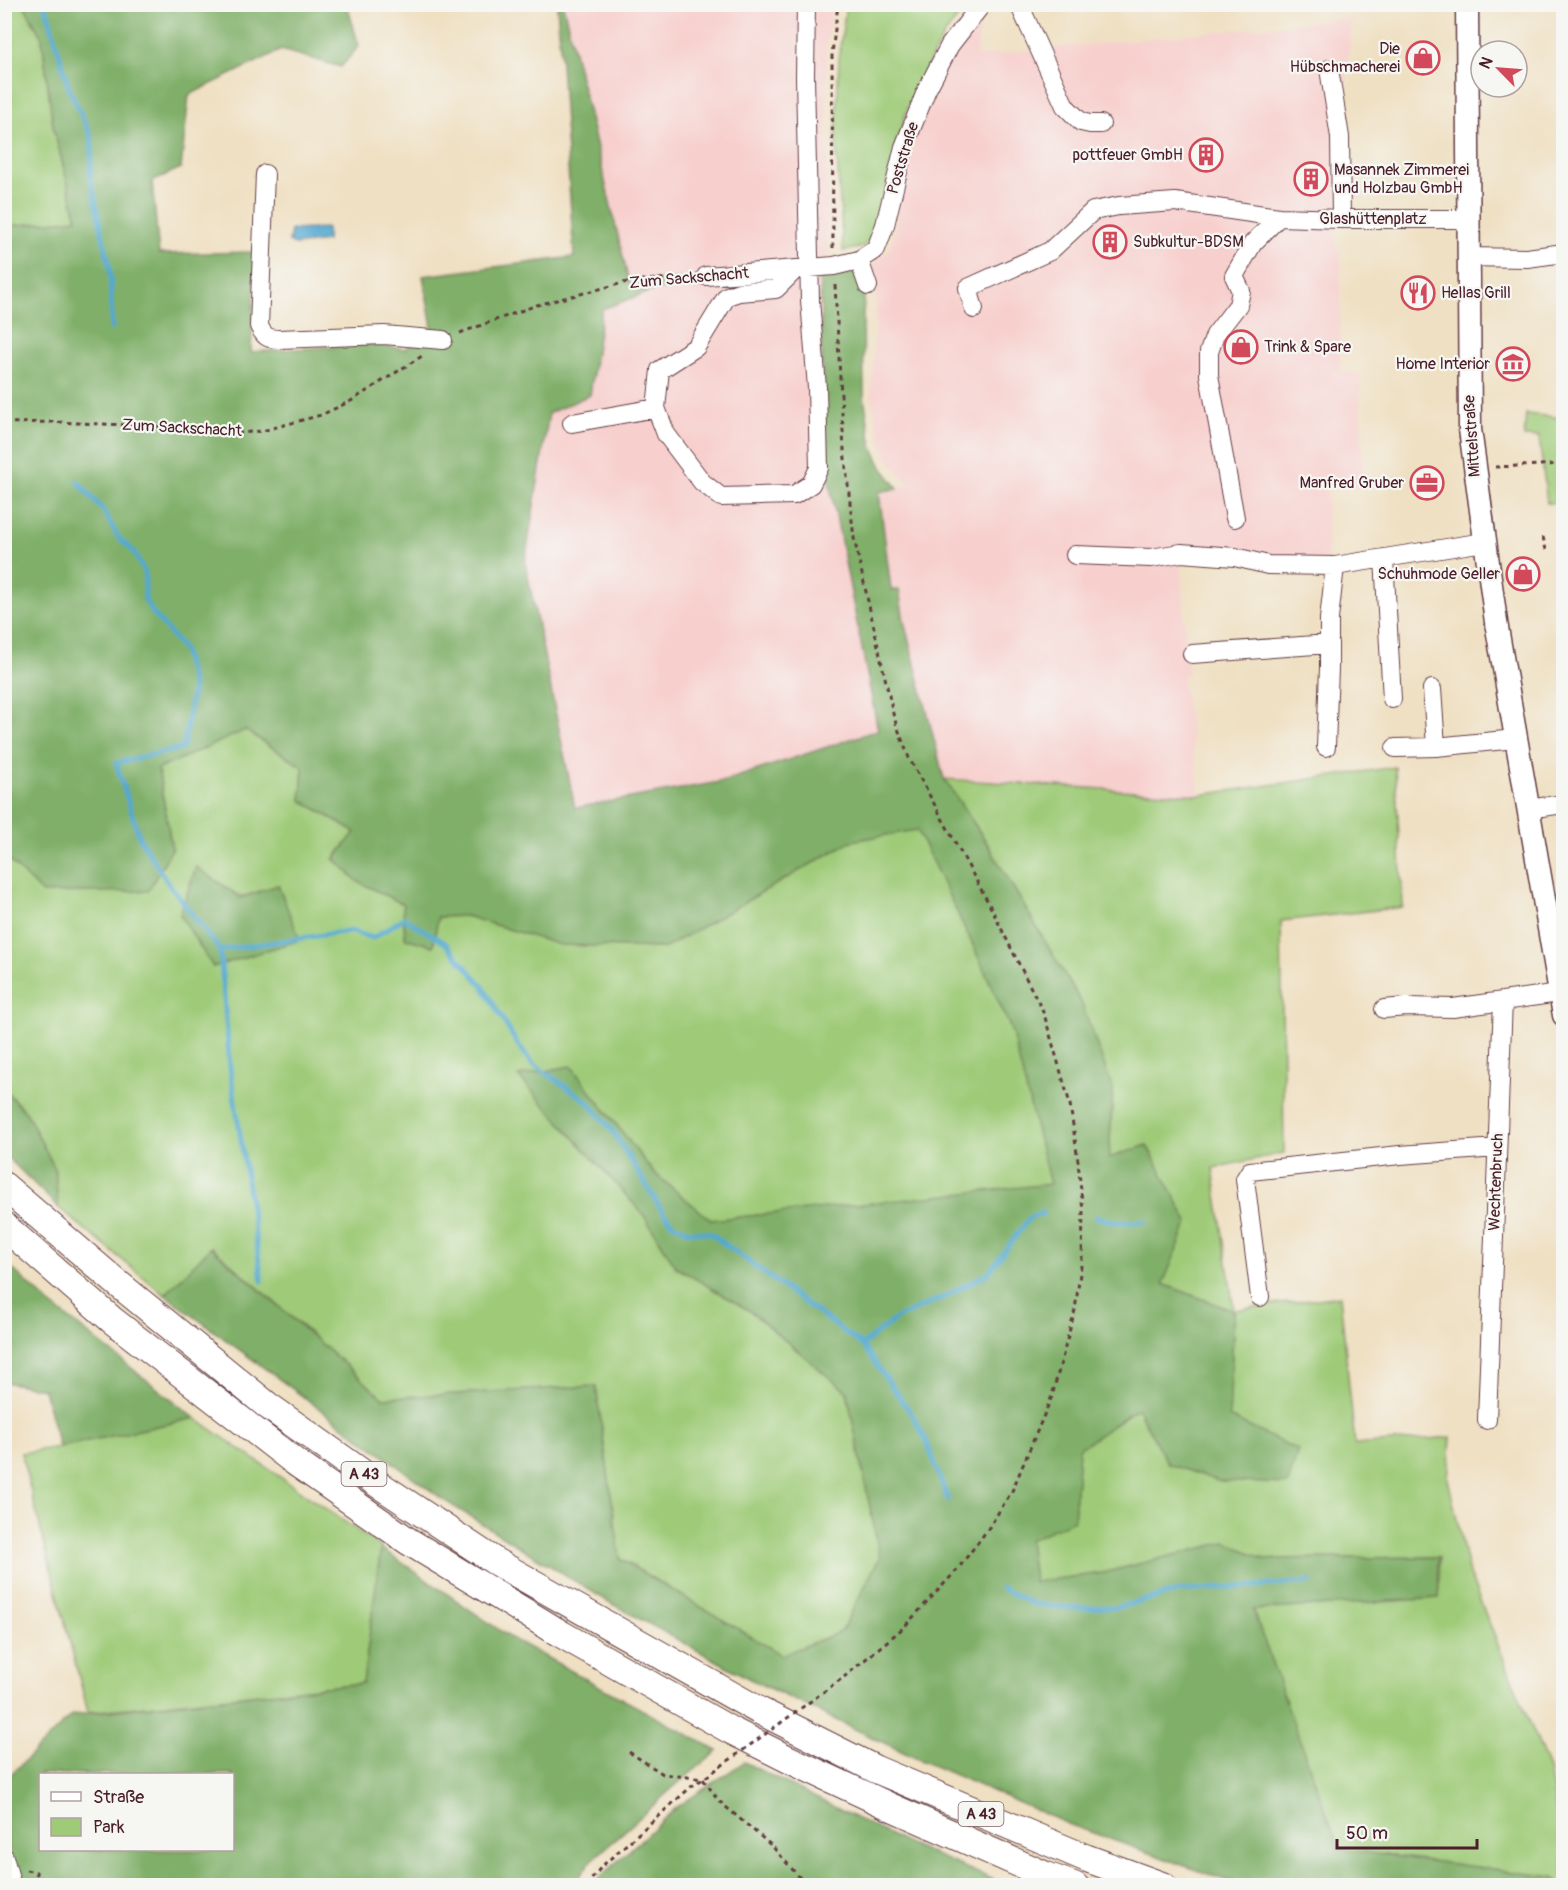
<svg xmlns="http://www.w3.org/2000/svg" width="1568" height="1890" font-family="Pangolin,sans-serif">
  <rect width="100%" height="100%" fill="#f6f6f2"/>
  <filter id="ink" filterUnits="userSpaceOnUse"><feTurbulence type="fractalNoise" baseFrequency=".0167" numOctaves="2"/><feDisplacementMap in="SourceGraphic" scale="12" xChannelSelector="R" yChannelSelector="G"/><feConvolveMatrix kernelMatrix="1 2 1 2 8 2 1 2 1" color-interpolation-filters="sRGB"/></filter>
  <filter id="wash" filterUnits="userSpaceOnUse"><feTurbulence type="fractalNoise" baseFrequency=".008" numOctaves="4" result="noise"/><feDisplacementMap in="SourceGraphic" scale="24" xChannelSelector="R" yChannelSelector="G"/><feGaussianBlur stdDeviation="1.35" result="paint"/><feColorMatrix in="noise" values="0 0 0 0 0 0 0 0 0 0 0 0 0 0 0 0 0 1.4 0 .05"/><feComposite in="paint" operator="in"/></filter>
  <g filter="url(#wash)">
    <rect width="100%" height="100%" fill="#efe0c3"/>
    <!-- built -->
    <path fill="#f7d0ce" d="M 563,5 L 832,5 L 826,50 L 829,261 L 705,276 L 628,279 Z
      M 981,15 L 976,56 L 1352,18 L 1341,147 L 1336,249 L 1341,250 L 1340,372 L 1360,374 L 1363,486 L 1327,484 L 1327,562 L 1180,550 L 1188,674 L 1182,676 L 1200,795 L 944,779 L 904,621 L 899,590 L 890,590 L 880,492 L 910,485 L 889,460 L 880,440 L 871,396 L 877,291 L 870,268 L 890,248 L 926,89 Z
      M 820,272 L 824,456 L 879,730 L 725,781 L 575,808 L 525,562 L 549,413 L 590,395 L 602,309 L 657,289 L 706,287 L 693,279 Z
      M 1563,1767 L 1563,1853 L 1549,1769 Z"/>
    <!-- green -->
    <path fill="#9fcb78" stroke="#747552" stroke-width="1.5" fill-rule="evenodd" d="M 4,5 L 24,5 L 42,38 L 53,126 L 77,220 L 9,226 L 4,211 Z
      M 846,5 L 968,5 L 944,35 L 918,83 L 906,112 L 887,181 L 876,229 L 864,247 L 843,251 L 836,141 L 839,56 Z
      M 1526,414 L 1563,418 L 1563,495 L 1554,503 L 1547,503 L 1539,437 L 1524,437 Z
      M 245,730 L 303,767 L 301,800 L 355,832 L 334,859 L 357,881 L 403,904 L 405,938 L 433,946 L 438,917 L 466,916 L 560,945 L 665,948 L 851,841 L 917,829 L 972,943 L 1011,1029 L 1051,1185 L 711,1220 L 653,1172 L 571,1066 L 519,1076 L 643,1214 L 676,1267 L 750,1311 L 847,1392 L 880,1557 L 841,1632 L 782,1655 L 620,1559 L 596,1386 L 383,1398 L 212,1247 L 165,1295 L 58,1207 L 55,1169 L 27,1114 L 5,1090 L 4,852 L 6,857 L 42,893 L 172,849 L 158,769 ZM 196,867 L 241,897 L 278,886 L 213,967 Z
      M 1395,767 L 1403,907 L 1281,921 L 1284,1153 L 1213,1168 L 1234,1310 L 1340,1296 L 1355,1445 L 1451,1437 L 1448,1479 L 1469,1574 L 1549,1769 L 1563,1853 L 1563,1885 L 1560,1885 L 1553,1877 L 1339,1849 L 1252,1610 L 1438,1598 L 1439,1557 L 1264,1559 L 1226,1542 L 1103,1573 L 1034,1582 L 1029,1539 L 1074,1520 L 1079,1449 L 1137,1408 L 1168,1464 L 1229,1417 L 1234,1311 L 1163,1284 L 1109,1158 L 1113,1089 L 1081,1002 L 985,840 L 944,779 L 1200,795 Z
      M 195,1418 L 381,1547 L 363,1683 L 88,1712 L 21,1453 L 59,1447 Z"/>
    <!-- forest -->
    <path fill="#7faf68" stroke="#64674a" stroke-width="1.5" fill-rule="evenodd" d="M 24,5 L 347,5 L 359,46 L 341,67 L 281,50 L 189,95 L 181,168 L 152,181 L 159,254 L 256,252 L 251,352 L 370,344 L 405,349 L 432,327 L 423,276 L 574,257 L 557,5 L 563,5 L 629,282 L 646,280 L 693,279 L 707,287 L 657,289 L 602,309 L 590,395 L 549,413 L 525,562 L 575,808 L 725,781 L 878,730 L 824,455 L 820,272 L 858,270 L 865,287 L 863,315 L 864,397 L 872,446 L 883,469 L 898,488 L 879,492 L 891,590 L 899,590 L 904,621 L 944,779 L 985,840 L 1081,1002 L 1113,1089 L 1109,1158 L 1147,1145 L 1188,1222 L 1163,1284 L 1234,1311 L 1229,1417 L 1298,1450 L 1288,1484 L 1218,1481 L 1168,1464 L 1137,1408 L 1079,1449 L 1074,1520 L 1029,1540 L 1034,1582 L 1103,1573 L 1226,1542 L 1264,1559 L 1438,1557 L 1439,1598 L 1253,1610 L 1339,1849 L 1553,1877 L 1560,1885 L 1239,1885 L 1068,1824 L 920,1760 L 750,1679 L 609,1602 L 445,1501 L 165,1295 L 211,1247 L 383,1398 L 596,1386 L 620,1559 L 782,1655 L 841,1632 L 880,1557 L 847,1392 L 750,1311 L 676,1267 L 643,1214 L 518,1076 L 571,1066 L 653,1172 L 711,1220 L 1050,1184 L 1011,1029 L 972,943 L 917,830 L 851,841 L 665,948 L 560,945 L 466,916 L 438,917 L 433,946 L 405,938 L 403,904 L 357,881 L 335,859 L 355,832 L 301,800 L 303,767 L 245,730 L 158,769 L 172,849 L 148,891 L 42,893 L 6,857 L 4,211 L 10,226 L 77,219 L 53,126 L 42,38 Z
      M 196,867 L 241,898 L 278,885 L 300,940 L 213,967 L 180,915 Z
      M 5,1090 L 27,1114 L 55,1169 L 58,1207 L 5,1155 Z
      M 5,1262 L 49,1303 L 195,1418 L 59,1447 L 44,1389 L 5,1382 Z
      M 381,1548 L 511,1638 L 718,1751 L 676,1785 L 590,1862 L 573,1886 L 17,1885 L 5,1830 L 4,1781 L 72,1715 L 363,1683 ZM 40,1774 L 232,1774 L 232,1850 L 40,1850 Z
      M 744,1762 L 902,1841 L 1006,1885 L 594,1885 L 599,1878 L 677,1807 Z"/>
    <!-- water -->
    <path fill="#53a9cf" stroke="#4e647d" stroke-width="1.5" d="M 327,228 L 327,241 L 295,245 L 289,242 L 291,230 Z"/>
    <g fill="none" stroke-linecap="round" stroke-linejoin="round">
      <!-- stream -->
      <path stroke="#53a9cf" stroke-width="5" d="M 44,4 L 48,14 L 69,89 L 91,136 L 92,152 L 90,176 L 110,269 L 112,329
        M 78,482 L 103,510 L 118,537 L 134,552 L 145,573 L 145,600 L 153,613 L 183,649 L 193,688 L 183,748 L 116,763 L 140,839 L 168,883 L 220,950 L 350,931 L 373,938 L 404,918 L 445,943 L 482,985 L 518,1045 L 533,1064 L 587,1101 L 612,1130 L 661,1209 L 672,1223 L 688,1231 L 710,1233 L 862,1345 L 911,1413 L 926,1440 L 948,1500
        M 220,950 L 230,1068 L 262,1281
        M 1096,1217 L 1117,1222 L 1145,1222
        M 862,1345 L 895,1319 L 942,1298 L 988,1273 L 1030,1217 L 1044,1213
        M 1001,1588 L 1033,1604 L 1070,1608 L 1118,1607 L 1180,1591 L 1311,1582"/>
    </g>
  </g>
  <g filter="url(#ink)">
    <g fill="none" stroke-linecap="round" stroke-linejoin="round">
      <!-- minor casing -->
      <g stroke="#633c42" stroke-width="20">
        <path id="minor" d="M 1019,4 L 1065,106 L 1081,122 L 1090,124 L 1101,124
          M 1329,69 L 1340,137 L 1341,219
          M 265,174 L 259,326 C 264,336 267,339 279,339 L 384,335 L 443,340
          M 1467,257 L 1527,258 L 1564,253
          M 859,260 L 868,286
          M 706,276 L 834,266 L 859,260 L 876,249 L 885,225 L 904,147 L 927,89 L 950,45 L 982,4
          M 974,309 L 968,288 L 1050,251 L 1093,211 L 1119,206 L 1175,202 L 1279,217
          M 656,408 L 666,434 L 702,482 L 721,497 L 794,495 L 811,484 L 819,468 L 817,388 L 810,300 L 805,77 L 806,4
          M 572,423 L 656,408 L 660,370 L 696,347 L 727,296 L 739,292 L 776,289 L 796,269
          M 1235,518 L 1209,375 L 1209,352 L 1215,335 L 1238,305 L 1241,291 L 1234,276 L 1253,243 L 1279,217 L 1341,219 L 1467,219
          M 1075,555 L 1151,558 L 1181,553 L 1235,557 L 1268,565 L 1335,566 L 1484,542
          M 1384,558 L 1392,699
          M 1192,654 L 1329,644
          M 1432,689 L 1436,747 L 1515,739
          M 1326,747 L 1329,668 L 1329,619 L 1335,566
          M 1395,748 L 1436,747
          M 1527,809 L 1564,804
          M 1384,1009 L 1406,1007 L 1453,1008 L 1503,1001
          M 1260,1297 L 1245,1179 L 1250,1171 L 1400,1155 L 1497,1148
          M 1487,1420 L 1503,1001 L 1559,993
          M 4,1857 L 12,1886"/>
      </g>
      <!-- major casing -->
      <g stroke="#633c42" stroke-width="25">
        <path id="major" d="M 1467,4 L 1470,429 L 1496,622 L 1564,1015"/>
      </g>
      <!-- highway casing -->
      <g stroke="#633c42" stroke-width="29">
        <path id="highway" d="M 4,1186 L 116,1282 L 267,1405 L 378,1484 L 496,1562 L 758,1710 L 875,1769 L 1086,1858 L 1163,1886
          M 4,1226 L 112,1320 L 295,1462 L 408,1541 L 561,1634 L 730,1730 L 788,1759 L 891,1807 L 1045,1875 L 1075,1886"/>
      </g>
      <!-- path -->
      <path stroke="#633c42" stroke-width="3" stroke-dasharray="4.5 4.5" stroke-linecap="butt" d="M 833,248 L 832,54 L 838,4
        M 835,285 L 844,450 L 854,538 L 894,718 L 909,758 L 988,902 L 1044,1014 L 1070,1104 L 1078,1161 L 1083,1211 L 1082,1259 L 1075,1310 L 1052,1396 L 1012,1491 L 988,1529 L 957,1570 L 903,1628 L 844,1677
        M 460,333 L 537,305 L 631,281 L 688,277
        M 4,423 L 54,422 L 176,427 L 229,434 L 262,431 L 321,415 L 351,401 L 422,356
        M 1495,467 L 1564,464
        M 1543,537 L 1547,554
        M 629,1752 L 663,1774 L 703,1779 L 720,1802 L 772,1846 L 807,1886
        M 26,1870 L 36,1872 L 42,1886
        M 586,1886 L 602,1866 L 692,1786 L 706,1777"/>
      <!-- minor -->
      <use href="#minor" stroke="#fff" stroke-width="18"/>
      <!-- major -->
      <use href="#major" stroke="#fff" stroke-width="22"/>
      <!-- highway -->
      <use href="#highway" stroke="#fff" stroke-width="27"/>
      <!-- path-bridge -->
      <path stroke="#633c42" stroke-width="3" stroke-dasharray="4.5 4.5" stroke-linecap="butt" d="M 706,1777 L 844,1677"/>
    </g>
  </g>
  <!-- icons -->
  <defs>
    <g id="shop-ring" transform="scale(1.725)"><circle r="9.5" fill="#f6f6f2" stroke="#d1495b" stroke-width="1.5"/><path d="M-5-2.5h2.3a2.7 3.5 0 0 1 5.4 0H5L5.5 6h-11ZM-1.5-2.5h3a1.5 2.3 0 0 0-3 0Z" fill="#d1495b"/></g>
    <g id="building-ring" transform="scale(1.725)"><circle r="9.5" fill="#f6f6f2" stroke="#d1495b" stroke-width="1.5"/><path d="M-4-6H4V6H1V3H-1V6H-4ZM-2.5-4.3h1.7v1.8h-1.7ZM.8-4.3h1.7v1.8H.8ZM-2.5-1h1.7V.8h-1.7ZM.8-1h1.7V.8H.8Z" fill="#d1495b"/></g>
    <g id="restaurant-ring" transform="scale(1.725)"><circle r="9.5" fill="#f6f6f2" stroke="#d1495b" stroke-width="1.5"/><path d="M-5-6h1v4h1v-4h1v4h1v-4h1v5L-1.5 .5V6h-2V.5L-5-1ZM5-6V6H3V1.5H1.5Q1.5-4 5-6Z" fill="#d1495b"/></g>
    <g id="museum-ring" transform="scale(1.725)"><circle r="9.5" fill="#f6f6f2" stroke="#d1495b" stroke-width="1.5"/><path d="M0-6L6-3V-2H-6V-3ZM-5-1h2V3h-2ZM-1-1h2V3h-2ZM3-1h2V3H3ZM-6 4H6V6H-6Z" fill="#d1495b"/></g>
    <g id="office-ring" transform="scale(1.725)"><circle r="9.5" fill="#f6f6f2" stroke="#d1495b" stroke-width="1.5"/><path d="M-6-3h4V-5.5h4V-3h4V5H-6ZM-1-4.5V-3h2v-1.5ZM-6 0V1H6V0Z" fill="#d1495b"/></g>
  </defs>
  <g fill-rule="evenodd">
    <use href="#shop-ring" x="1423" y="58"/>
    <use href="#building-ring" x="1206" y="155"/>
    <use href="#building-ring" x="1311" y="179"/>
    <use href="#building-ring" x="1110" y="242"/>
    <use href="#restaurant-ring" x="1418" y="293"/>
    <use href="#shop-ring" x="1241" y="347"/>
    <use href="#museum-ring" x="1513" y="364"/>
    <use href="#office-ring" x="1427" y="483"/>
    <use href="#shop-ring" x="1523" y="574"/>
  </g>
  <g text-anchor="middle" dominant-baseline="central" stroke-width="4.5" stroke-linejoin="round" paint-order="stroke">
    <!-- shield labels -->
    <g fill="#f6f6f2" stroke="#7e6067" stroke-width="1.5">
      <rect x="341.5" y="1462" width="45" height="24" rx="4.5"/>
      <rect x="958.5" y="1802" width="45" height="24" rx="4.5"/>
    </g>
    <g font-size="15" font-weight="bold" fill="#4a1f2b">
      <text x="364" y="1474">A 43</text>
      <text x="981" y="1814">A 43</text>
    </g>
    <!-- poi labels -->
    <g font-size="16" fill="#4a1f2b" stroke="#f6f6f2" text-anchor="end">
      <text x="1400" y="49">Die<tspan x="1400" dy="18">Hübschmacherei</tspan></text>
      <text x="1183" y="155">pottfeuer GmbH</text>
      <text x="1334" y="170" text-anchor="start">Masannek Zimmerei<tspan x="1334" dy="18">und Holzbau GmbH</tspan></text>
      <text x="1133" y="242" text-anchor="start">Subkultur-BDSM</text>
      <text x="1441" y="293" text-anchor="start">Hellas Grill</text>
      <text x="1264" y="347" text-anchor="start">Trink &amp; Spare</text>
      <text x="1490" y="364">Home Interior</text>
      <text x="1404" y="483">Manfred Gruber</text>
      <text x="1500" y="574">Schuhmode Geller</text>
    </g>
    <!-- street labels -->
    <g font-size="16" fill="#4a1f2b" stroke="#f6f6f2">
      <text transform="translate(903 158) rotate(-73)">Poststraße</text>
      <text x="1373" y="219">Glashüttenplatz</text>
      <text transform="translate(689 278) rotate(-5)">Zum Sackschacht</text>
      <text transform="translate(182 428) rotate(3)">Zum Sackschacht</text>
      <text transform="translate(1472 436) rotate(-94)">Mittelstraße</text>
      <text transform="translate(1496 1182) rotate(-88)">Wechtenbruch</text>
    </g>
  </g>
  <!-- margin -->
  <rect width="1568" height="1890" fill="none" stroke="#f6f6f2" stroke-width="24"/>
  <!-- legend -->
  <rect x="39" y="1773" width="195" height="78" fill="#f6f6f2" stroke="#b1a0a2" stroke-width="1.5"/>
  <rect x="51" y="1792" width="30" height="9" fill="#ffffff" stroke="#b1a0a2" stroke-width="1.5"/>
  <text x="93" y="1803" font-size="18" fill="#4a1f2b">Straße</text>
  <rect x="51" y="1818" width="30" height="18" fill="#9fcb78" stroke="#b1a0a2" stroke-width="1.5"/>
  <text x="93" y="1833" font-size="18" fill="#4a1f2b">Park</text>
  <!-- north arrow -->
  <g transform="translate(1499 69) rotate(295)"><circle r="28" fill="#f6f6f2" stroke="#b1a0a2" stroke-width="1.5"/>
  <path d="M0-4.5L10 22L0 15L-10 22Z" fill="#d1495b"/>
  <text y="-9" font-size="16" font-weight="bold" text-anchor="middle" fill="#4a1f2b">N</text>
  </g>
  <!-- scale -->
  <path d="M1337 1839v9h140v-9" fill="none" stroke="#4a1f2b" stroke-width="3"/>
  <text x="1346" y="1839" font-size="18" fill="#4a1f2b" stroke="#f6f6f2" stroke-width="4.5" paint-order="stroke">50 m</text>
</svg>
